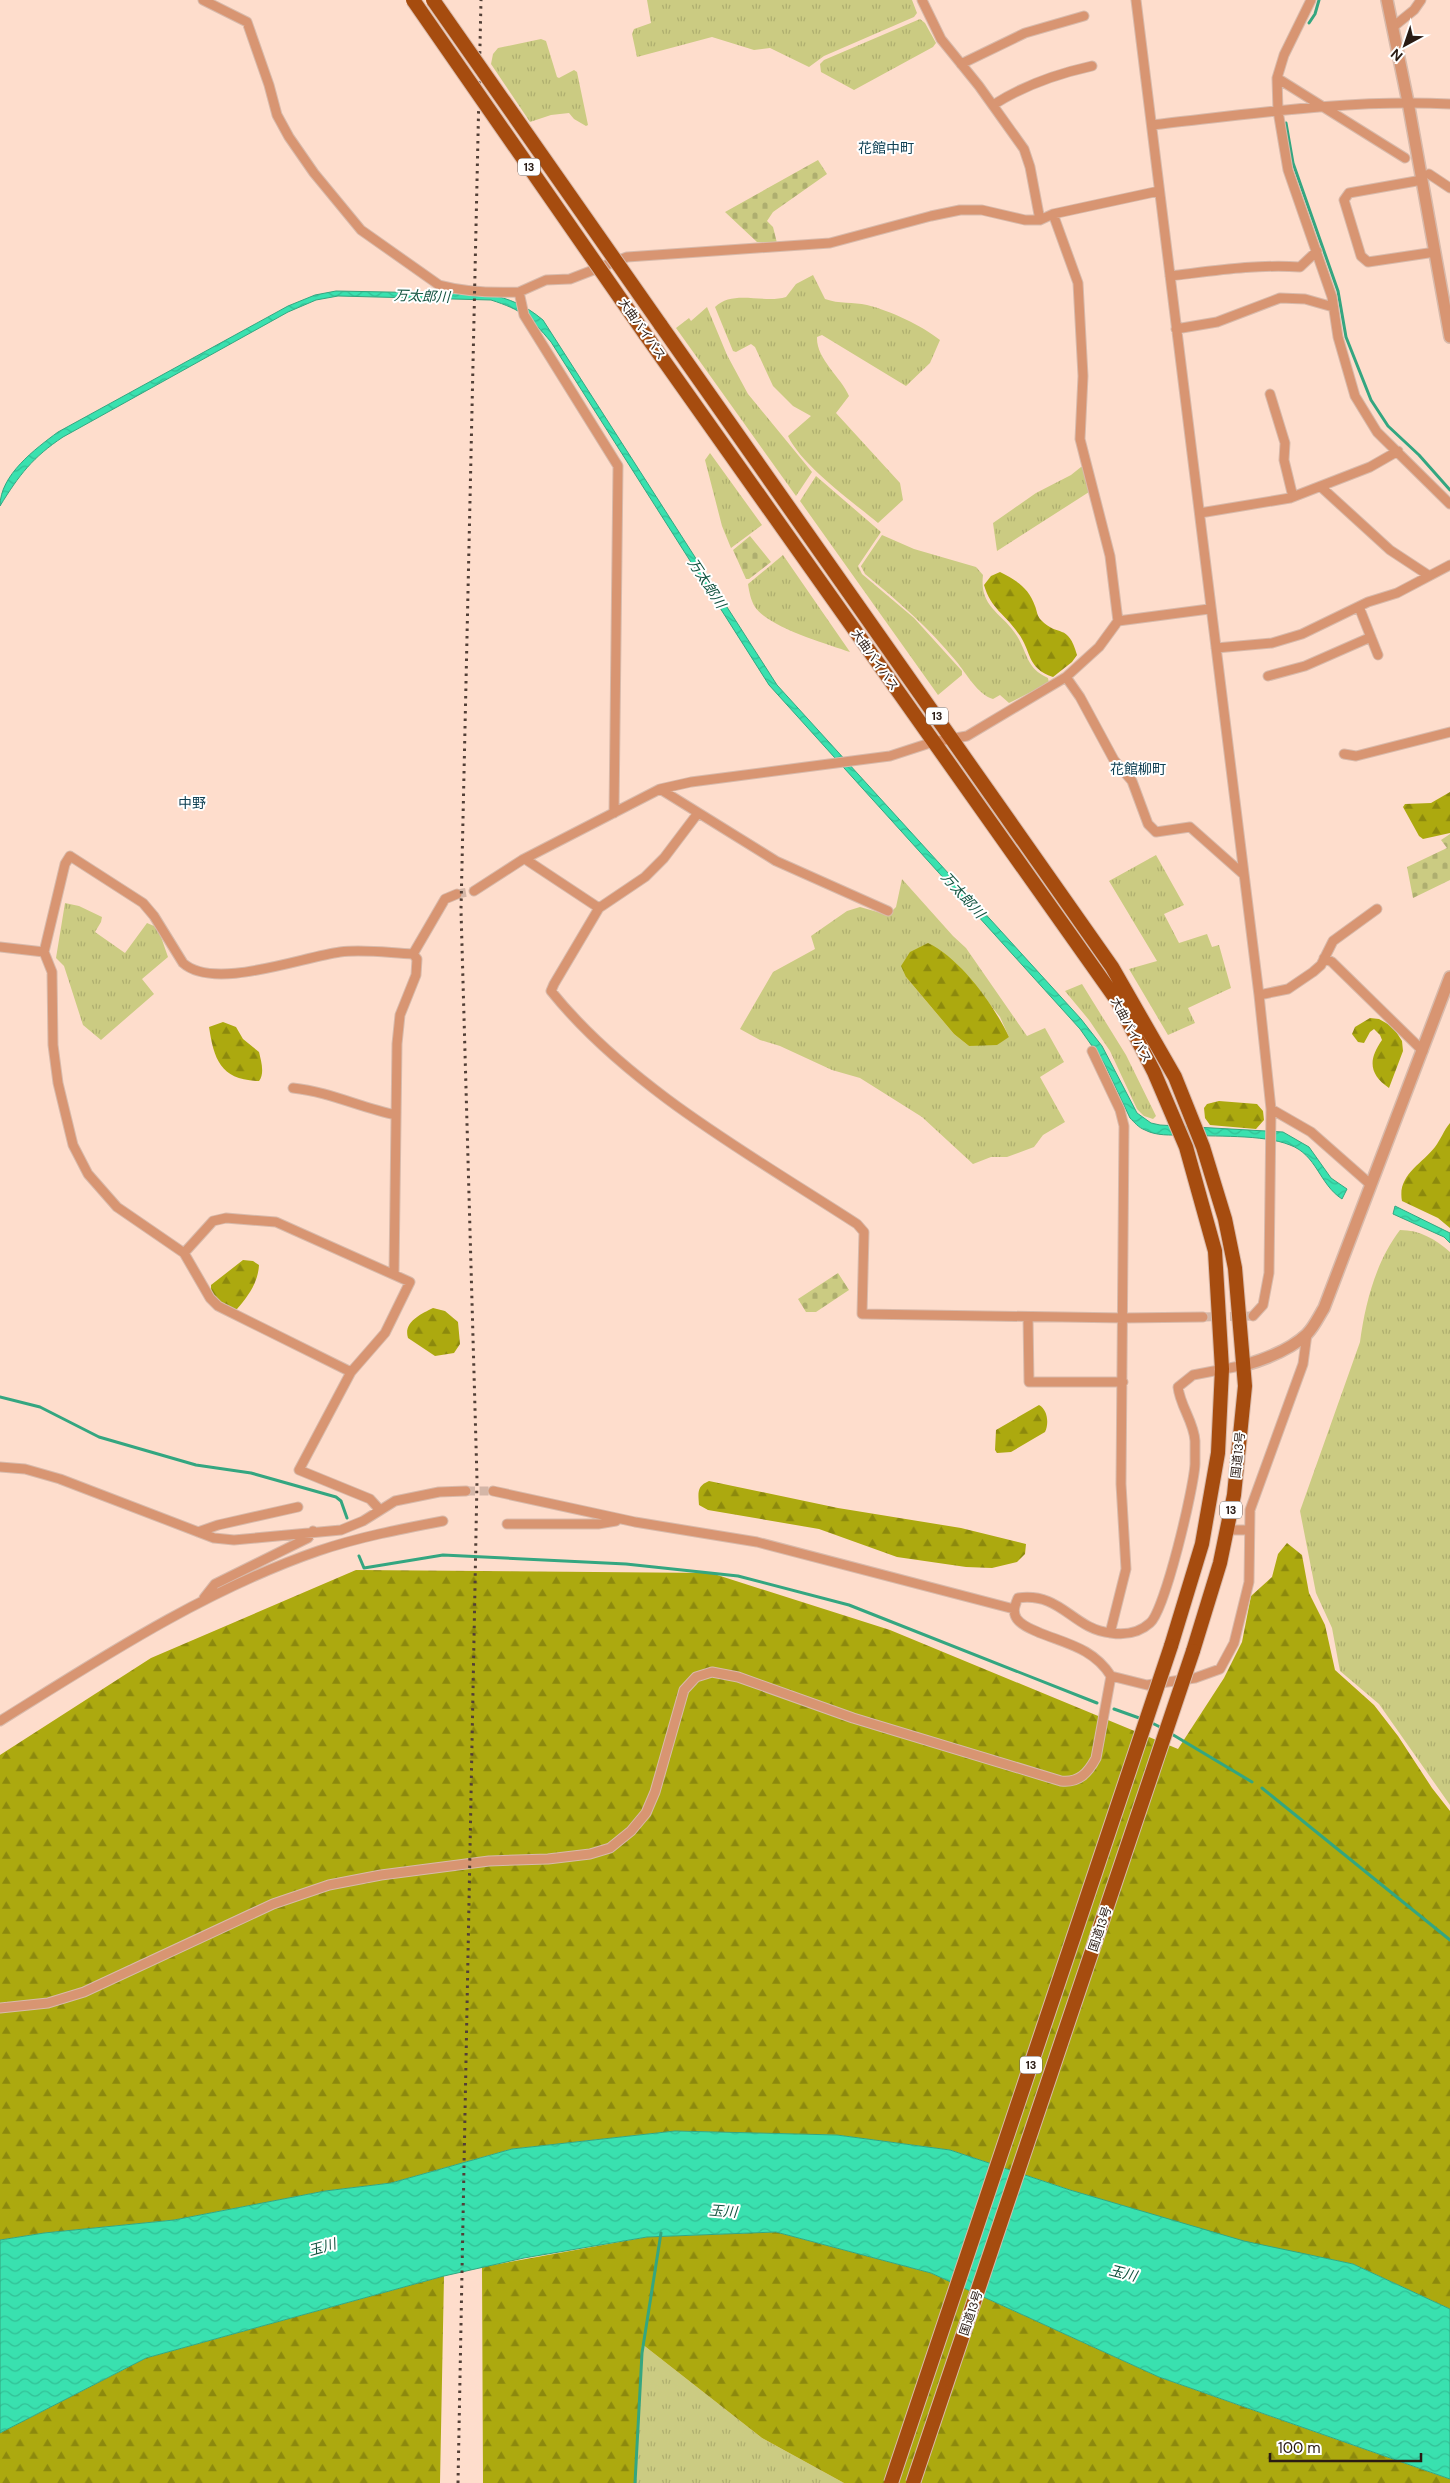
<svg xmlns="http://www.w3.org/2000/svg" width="1450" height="2483" font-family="'DM Sans','Noto Sans JP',sans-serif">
  <defs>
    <pattern id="grass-tufts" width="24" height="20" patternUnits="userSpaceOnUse" patternTransform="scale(1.25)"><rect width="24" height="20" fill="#cbcb82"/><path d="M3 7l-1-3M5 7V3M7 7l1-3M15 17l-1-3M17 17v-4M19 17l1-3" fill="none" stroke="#aeae6f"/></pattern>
    <pattern id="forest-firs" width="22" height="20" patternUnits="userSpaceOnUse" patternTransform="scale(1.25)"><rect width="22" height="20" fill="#aca90f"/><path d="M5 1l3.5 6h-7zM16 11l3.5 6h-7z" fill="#8c890d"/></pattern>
    <pattern id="cemetery-stones" width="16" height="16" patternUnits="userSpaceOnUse" patternTransform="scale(1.25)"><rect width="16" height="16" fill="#cbcb82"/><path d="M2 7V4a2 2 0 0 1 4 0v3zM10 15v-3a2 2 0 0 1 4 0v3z" fill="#aeae6f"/></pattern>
    <pattern id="water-waves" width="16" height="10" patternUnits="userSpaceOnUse" patternTransform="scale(1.25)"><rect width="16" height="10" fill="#39e1af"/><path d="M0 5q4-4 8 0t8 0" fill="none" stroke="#32c096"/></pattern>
  </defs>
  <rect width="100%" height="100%" fill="#feddcc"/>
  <!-- grass -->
  <path fill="url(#grass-tufts)" fill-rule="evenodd" d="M 647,0 L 912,0 L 917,13 L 914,17 L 824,56 L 809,67 L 770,48 L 754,50 L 712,37 L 637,57 L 632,34 L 634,29 L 651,23 Z
    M 920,19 L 925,23 L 936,43 L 933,47 L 854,90 L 821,72 L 820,64 L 824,60 Z
    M 541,39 L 546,41 L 557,77 L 559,78 L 574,70 L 577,72 L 588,125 L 586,126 L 574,119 L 569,113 L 551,115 L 530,122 L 491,64 L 493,54 L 498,48 Z
    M 813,275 L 825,299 C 839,304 853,302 867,305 C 891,311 921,325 940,340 L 930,363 L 906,386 L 822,335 L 817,337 C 816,359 841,377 849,396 L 836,413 L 900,483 L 903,500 L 878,523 C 853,502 802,466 788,436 L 811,416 L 793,406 L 773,386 L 755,347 L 751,344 L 736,352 L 733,351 L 715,307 C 733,289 764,304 786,297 L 796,284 Z
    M 707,307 L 727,355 L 748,394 L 812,472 L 796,496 L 676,328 L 689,318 L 691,321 Z
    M 710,453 L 762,525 L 731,548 L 722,526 L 705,460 Z
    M 1081,467 L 1085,468 L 1089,492 L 997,551 L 993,523 L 1036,493 L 1071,475 Z
    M 816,476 L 881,532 L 858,566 L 862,574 L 914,618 L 962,671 L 962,675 L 938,695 L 800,501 Z
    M 882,535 L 914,549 L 976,567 L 983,575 C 979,608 1003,613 1017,636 C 1028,654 1026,668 1048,678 L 1049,683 L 1009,703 L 1000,695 L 993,699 C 978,695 966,673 956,661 C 929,628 898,601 865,574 L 861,566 Z
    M 783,555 L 850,652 C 827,644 768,627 755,607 C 751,601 749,591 748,584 Z
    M 1156,855 L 1184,905 L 1164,914 L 1179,943 L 1207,934 L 1212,947 L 1219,945 L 1231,988 L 1188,1008 L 1195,1023 L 1168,1035 L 1129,969 L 1157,961 L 1109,881 Z
    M 902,879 L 953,936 L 966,948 L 1027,1036 L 1045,1028 L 1064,1062 L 1040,1077 L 1065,1122 L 1043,1135 L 1034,1147 L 1007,1157 L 991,1157 L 973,1164 L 922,1117 L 860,1078 L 832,1070 L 780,1046 L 760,1040 L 740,1029 L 773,972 L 815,949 L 811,936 L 847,911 L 860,907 L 888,915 L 896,907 ZM 906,977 L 969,978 L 1000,1017 L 1009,1037 L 969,1046 L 954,1034 Z
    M 65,903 L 79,906 L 102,917 L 101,922 L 95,932 L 125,953 L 147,923 L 154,926 L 160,934 L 168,957 L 142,979 L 154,994 L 101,1040 L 83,1025 L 64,966 L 56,958 Z
    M 1082,984 L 1126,1055 L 1156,1116 L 1153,1119 L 1144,1116 L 1137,1109 L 1110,1051 L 1089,1020 L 1065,991 Z
    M 1400,1230 C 1420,1230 1435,1239 1450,1252 L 1450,1805 L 1379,1704 L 1340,1671 L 1332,1628 L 1316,1593 L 1300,1511 L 1360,1342 C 1365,1304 1376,1261 1400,1230 Z
    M 642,2344 L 762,2438 L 844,2483 L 636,2483 Z"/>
  <!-- forest -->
  <path fill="url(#forest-firs)" d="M 1000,572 C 1016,580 1029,588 1035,606 C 1037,611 1037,616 1041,620 C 1058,638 1068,622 1077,655 L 1072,662 L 1053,677 C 1026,668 1032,651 1018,633 C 1005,614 991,609 984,585 L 991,576 Z
    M 1450,792 L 1450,833 L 1423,839 L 1419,836 L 1403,807 L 1405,804 L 1431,803 Z
    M 928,943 C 960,958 994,1005 1009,1037 L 997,1045 L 969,1046 L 954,1034 L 906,977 L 901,966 L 910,952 Z
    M 1370,1018 L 1379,1019 L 1393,1027 L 1402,1041 L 1403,1051 L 1389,1088 C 1369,1074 1368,1060 1382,1040 L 1380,1035 L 1374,1029 L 1370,1032 L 1364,1043 L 1358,1042 L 1352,1034 L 1355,1027 Z
    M 223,1022 L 236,1027 L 243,1039 L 259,1052 C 261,1061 265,1073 259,1081 C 221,1080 214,1060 209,1027 Z
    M 1219,1101 L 1257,1104 L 1263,1111 L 1264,1120 L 1256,1129 L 1210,1125 L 1205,1118 L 1204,1108 L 1207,1104 Z
    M 1450,1123 L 1450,1228 L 1438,1218 L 1402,1201 C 1397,1175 1422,1164 1435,1147 C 1441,1139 1444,1130 1450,1123 Z
    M 243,1260 L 253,1261 L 259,1265 C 258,1283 248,1296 237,1309 C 226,1310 219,1303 211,1295 L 211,1285 Z
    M 433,1308 L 445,1311 L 458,1322 L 460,1344 L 454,1353 L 435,1356 L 408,1338 C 403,1322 421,1314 433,1308 Z
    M 1039,1405 C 1048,1410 1049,1424 1045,1432 L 1011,1452 L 997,1453 L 995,1450 L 996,1430 Z
    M 709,1481 L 838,1508 L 961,1528 L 1026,1544 L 1025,1554 L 1017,1562 L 992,1568 L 966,1567 L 897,1557 L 819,1529 L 708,1510 L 699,1505 C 698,1492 697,1486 709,1481 Z
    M 1287,1543 L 1302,1555 L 1309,1593 L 1325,1625 L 1335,1670 L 1374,1705 L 1398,1736 L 1432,1788 L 1450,1811 L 1450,2309 L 1353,2264 L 1244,2242 L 1070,2190 L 950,2150 L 837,2135 L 675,2131 L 512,2149 L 391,2183 L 325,2191 L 174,2220 L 44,2233 L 0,2240 L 0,1755 L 151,1658 L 356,1570 L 711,1573 L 890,1630 L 1178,1749 L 1224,1678 L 1242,1642 L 1251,1596 L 1272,1577 L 1278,1554 Z
    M 776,2232 L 931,2273 L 1159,2377 L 1444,2477 L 1450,2479 L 1450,2483 L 844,2483 L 762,2438 L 642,2344 L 636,2483 L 483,2483 L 482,2267 L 647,2237 Z
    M 444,2276 L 440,2483 L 0,2483 L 0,2433 L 146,2358 Z"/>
  <!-- cemetery -->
  <path fill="url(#cemetery-stones)" d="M 818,160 L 827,174 L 773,212 L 767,221 L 773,227 L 777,243 L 757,242 L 725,212 Z
    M 750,536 L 771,562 L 749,579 L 746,579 L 733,550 Z
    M 1450,834 L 1450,880 L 1413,898 L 1407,867 L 1447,848 L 1441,840 Z
    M 838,1273 L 849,1290 L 816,1312 L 806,1312 L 798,1299 Z"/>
  <!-- water -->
  <path fill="url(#water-waves)" stroke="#34a680" d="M 336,291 L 488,294 C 510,299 525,305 543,320 L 777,685 L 1081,1019 L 1102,1046 L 1137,1113 L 1151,1123 L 1160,1125 L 1283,1132 L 1309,1147 L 1331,1178 L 1347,1189 L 1342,1199 C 1319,1184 1317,1155 1290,1145 C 1263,1134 1213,1137 1183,1135 C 1171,1135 1156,1136 1145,1130 C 1139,1128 1134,1122 1130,1118 L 1104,1063 L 1080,1029 L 769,685 L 551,342 C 530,317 522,310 491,300 L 338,296 L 316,300 L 288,312 L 63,437 C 33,457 19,475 0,506 C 0,475 35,449 58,432 L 288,306 L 315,295 Z
    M 1395,1206 L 1450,1233 L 1450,1243 L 1444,1237 L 1393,1214 Z
    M 675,2131 L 837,2135 L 950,2150 L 1070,2190 L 1244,2241 L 1353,2264 L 1450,2309 L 1450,2479 L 1159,2377 L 931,2273 L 776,2232 L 647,2237 L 524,2258 L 444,2276 L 146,2358 L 0,2433 L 0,2240 L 44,2233 L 174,2220 L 325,2191 L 391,2183 L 512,2149 Z"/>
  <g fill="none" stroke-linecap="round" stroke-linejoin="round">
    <!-- stream -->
    <path stroke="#34a680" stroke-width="3" d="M 1309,23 L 1315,14 L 1319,0
      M 1286,123 L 1293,163 L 1338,291 L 1346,337 L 1371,400 L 1388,426 L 1419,455 L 1450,490
      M 0,1397 L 40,1407 L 99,1437 L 196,1465 L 251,1473 L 336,1497 L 341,1501 L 347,1518
      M 359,1556 L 364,1568 L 443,1555 L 626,1564 L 738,1576 L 849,1605 L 1097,1703
      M 1114,1709 L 1142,1719
      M 1150,1722 L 1162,1728
      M 1170,1733 L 1252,1782
      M 1262,1788 L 1450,1940
      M 635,2483 L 642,2353 L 661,2233"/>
    <!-- minor-tunnel -->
    <path stroke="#d4b6a7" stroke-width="9" stroke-dasharray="9 4.5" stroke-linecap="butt" d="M 457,894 L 474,891
      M 1203,1317 L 1253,1316
      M 466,1491 L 493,1491"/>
    <!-- minor casing -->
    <g stroke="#d8baab" stroke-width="11">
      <path id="minor" d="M 203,0 L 247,22 L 269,85 L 277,115 L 289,137 L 314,173 L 361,230 L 439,285 C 465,292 492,293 519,292
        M 922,0 L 941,39 L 979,86 L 1024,149 L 1030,167 L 1040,220
        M 1136,0 L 1259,995 L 1271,1109 L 1311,1132 L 1370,1184
        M 1311,0 L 1284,55 L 1277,78 L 1278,111 L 1288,170 L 1332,297 L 1338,337 L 1355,396 L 1377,432 L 1450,504
        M 1393,27 L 1414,10 L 1421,0
        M 961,64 L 1025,33 L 1084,16
        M 1277,78 L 1405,158
        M 993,105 C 1024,85 1056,74 1092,66
        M 1152,125 C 1251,114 1350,99 1450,104
        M 1429,174 L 1450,188
        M 1422,180 L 1349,193 L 1344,200 L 1361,256 L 1368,262 L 1435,252
        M 1170,276 C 1213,271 1256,264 1300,267 L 1317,251
        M 1176,329 L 1217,322 L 1280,298 L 1305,299 L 1333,307
        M 1270,394 L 1285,443 L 1284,460 L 1293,497
        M 1321,487 L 1390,550 L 1428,575
        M 1200,513 L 1290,498 L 1370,467 L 1398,451
        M 1359,607 L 1378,655
        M 1118,621 L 1209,609
        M 1216,648 L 1272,643 L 1302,634 L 1368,602 L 1397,593 L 1450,565
        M 1268,676 L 1305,666 L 1371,637
        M 1066,677 L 1080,697 L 1114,760 L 1132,781 L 1148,824 L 1156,832 L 1190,827 L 1243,874
        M 1344,754 L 1356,756 L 1450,732
        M 660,789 L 776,861 L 888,911
        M 614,813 L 618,466 L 524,315 L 519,292 L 546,280 L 570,279 L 627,257 L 830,243 L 931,216 L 960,210 L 982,210 L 1025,220 L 1040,220 L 1053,214 L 1159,191
        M 525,859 L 599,908 L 645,877 L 664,858 L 698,813
        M 474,891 L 522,860 L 660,789 L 691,782 L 890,756 L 933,742 L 967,736 L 1066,677 L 1099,647 L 1118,621 L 1110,556 L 1080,439 L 1083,376 L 1078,283 L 1053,214
        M 599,908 L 554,984 L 551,991 C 629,1088 754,1157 857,1224 L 864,1232 L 862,1314 L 1124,1318 L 1203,1317
        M 0,947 L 44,952
        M 413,954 L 445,899 L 457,894
        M 1324,958 L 1332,962 L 1423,1051
        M 1259,995 L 1288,989 L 1313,972 L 1321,965 L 1333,941 L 1377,909
        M 1092,1051 L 1120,1110 L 1124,1126 L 1121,1484 L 1126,1569 L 1110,1633
        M 293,1088 C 330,1092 361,1108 396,1115
        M 184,1253 L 213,1221 L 226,1218 L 276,1222 L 410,1282 L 385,1333 L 351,1372
        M 394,1273 L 397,1044 L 400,1015 L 416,975 L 417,959 L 413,954
        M 1253,1316 L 1263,1305 L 1269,1273 L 1271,1109
        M 1028,1317 L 1029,1382 L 1123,1382
        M 0,1467 L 25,1469 L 60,1479 L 214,1538 L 234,1540 L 341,1530 L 363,1521 L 395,1501 L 439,1492 L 466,1491
        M 493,1491 L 635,1522 L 757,1542 L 1014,1609
        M 380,1510 L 370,1499 L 299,1470 L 351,1372 L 218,1306 L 210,1298 L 184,1253 L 117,1207 L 88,1174 L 73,1145 L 58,1083 L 53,1045 L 52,972 L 44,952 L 65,864 L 70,856 L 143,903 L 154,916 L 183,963 C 214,991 302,957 340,952 C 364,949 389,953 413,954
        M 507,1524 L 598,1524 L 616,1521
        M 1227,1530 L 1248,1530
        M 198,1532 L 218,1525 L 298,1507
        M 204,1598 L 215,1584 L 308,1538 L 313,1531
        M 1111,1676 L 1147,1685 L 1195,1678 L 1220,1669 L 1234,1643 L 1249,1582 L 1250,1510 L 1303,1364 L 1307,1334
        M 0,1721 C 101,1658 205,1590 318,1551 C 359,1537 401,1529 443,1521
        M 0,2008 L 48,2003 L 84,1992 L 273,1904 L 329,1885 L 381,1875 L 489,1861 L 548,1859 L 590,1854 L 610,1848 L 631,1831 L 646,1813 L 655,1792 L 684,1690 L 696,1677 L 712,1672 L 738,1677 L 853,1718 L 1061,1781 C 1079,1783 1088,1773 1096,1758 L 1111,1676 C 1094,1649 1068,1644 1040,1633 C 1032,1629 1023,1627 1017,1619 C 1012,1612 1015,1605 1018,1598 C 1062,1592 1072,1629 1111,1633 C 1124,1635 1139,1633 1150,1623 C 1165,1611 1194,1487 1195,1464 C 1195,1456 1195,1448 1195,1441 C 1194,1422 1180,1406 1178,1387 L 1193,1375 L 1245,1365"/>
    </g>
    <!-- tertiary casing -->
    <g stroke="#d8baab" stroke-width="14">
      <path id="tertiary" d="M 1387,0 L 1408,102 L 1450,337
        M 1245,1365 C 1266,1359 1291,1349 1307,1334 C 1314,1327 1319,1316 1324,1308 L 1450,977"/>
    </g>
    <!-- trunk casing -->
    <g stroke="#d8baab" stroke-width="16">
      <path id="trunk" d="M 660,324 L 1112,967 L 1175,1077 L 1203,1147 L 1225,1219 L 1235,1268 L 1245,1386 L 1234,1495 L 1220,1563 L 1193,1651
        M 645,334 L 1118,1002 L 1154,1072 L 1186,1147 L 1215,1251 L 1222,1369 L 1218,1453 L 1202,1544 L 1171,1646"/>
    </g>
    <!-- minor -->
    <use href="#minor" stroke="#d89572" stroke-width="9"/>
    <!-- tertiary -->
    <use href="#tertiary" stroke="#d89572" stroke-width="11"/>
    <!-- trunk -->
    <use href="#trunk" stroke="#a64c0f" stroke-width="14"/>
    <!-- rail -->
    <path stroke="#523f36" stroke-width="3" stroke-dasharray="2.5 5" stroke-linecap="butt" d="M 458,2483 L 477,1480 L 461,910 L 481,0"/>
    <!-- trunk-bridge casing -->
    <g stroke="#d8baab" stroke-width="16" stroke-linecap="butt">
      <path id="trunk-bridge" d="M 413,0 L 645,334
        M 433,0 L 660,324
        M 891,2483 L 1171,1646
        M 913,2483 L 1193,1651"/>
    </g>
    <!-- trunk-bridge -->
    <use href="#trunk-bridge" stroke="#a64c0f" stroke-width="14"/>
  </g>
  <g text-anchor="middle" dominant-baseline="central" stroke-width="4" stroke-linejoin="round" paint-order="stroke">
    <!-- shield labels -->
    <g fill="#fff" stroke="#6a5f5a" stroke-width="1">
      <rect x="518" y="158.5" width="22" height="17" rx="4"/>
      <rect x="926" y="707.5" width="22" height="17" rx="4"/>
      <rect x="1220" y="1501.5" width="22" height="17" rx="4"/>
      <rect x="1020" y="2056.5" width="22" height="17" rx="4"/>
    </g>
    <g font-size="11" font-weight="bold" fill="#2a1b14">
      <text x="529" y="167">13</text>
      <text x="937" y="716">13</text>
      <text x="1231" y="1510">13</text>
      <text x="1031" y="2065">13</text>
    </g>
    <!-- street labels -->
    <g font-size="12" fill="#2a1b14" stroke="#fff">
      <text transform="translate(642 329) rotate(55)">大曲バイパス</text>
      <text transform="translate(875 660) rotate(55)">大曲バイパス</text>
      <text transform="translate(1131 1030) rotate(62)">大曲バイパス</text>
      <text transform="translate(1238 1455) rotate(-84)">国道13号</text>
      <text transform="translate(1100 1929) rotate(-71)">国道13号</text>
      <text transform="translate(971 2313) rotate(-71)">国道13号</text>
    </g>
    <!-- neighbourhood labels -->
    <g font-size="14" fill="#104154" stroke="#fff">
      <text x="886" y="148">花館中町</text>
      <text x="1138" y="769">花館柳町</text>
      <text x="192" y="803">中野</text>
    </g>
    <!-- water labels -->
    <g font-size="14" font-style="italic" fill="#135440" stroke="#fff">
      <text transform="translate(422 296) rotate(2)">万太郎川</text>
      <text transform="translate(707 583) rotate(57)">万太郎川</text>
      <text transform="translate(963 895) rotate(48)">万太郎川</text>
      <text transform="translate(723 2211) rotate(4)">玉川</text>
      <text transform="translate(322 2247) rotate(-16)">玉川</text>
      <text transform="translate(1123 2273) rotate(14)">玉川</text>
    </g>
  </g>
  <!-- north arrow -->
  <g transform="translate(1405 45) rotate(220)" stroke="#ffffff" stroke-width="4" paint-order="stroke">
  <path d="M0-4L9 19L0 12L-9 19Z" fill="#2a1b14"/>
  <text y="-8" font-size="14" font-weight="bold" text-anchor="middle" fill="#2a1b14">N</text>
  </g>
  <!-- scale -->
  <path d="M1270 2453v8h151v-8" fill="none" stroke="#2a1b14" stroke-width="2.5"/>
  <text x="1278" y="2453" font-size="15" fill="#2a1b14" stroke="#ffffff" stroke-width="4" paint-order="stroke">100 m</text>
</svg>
